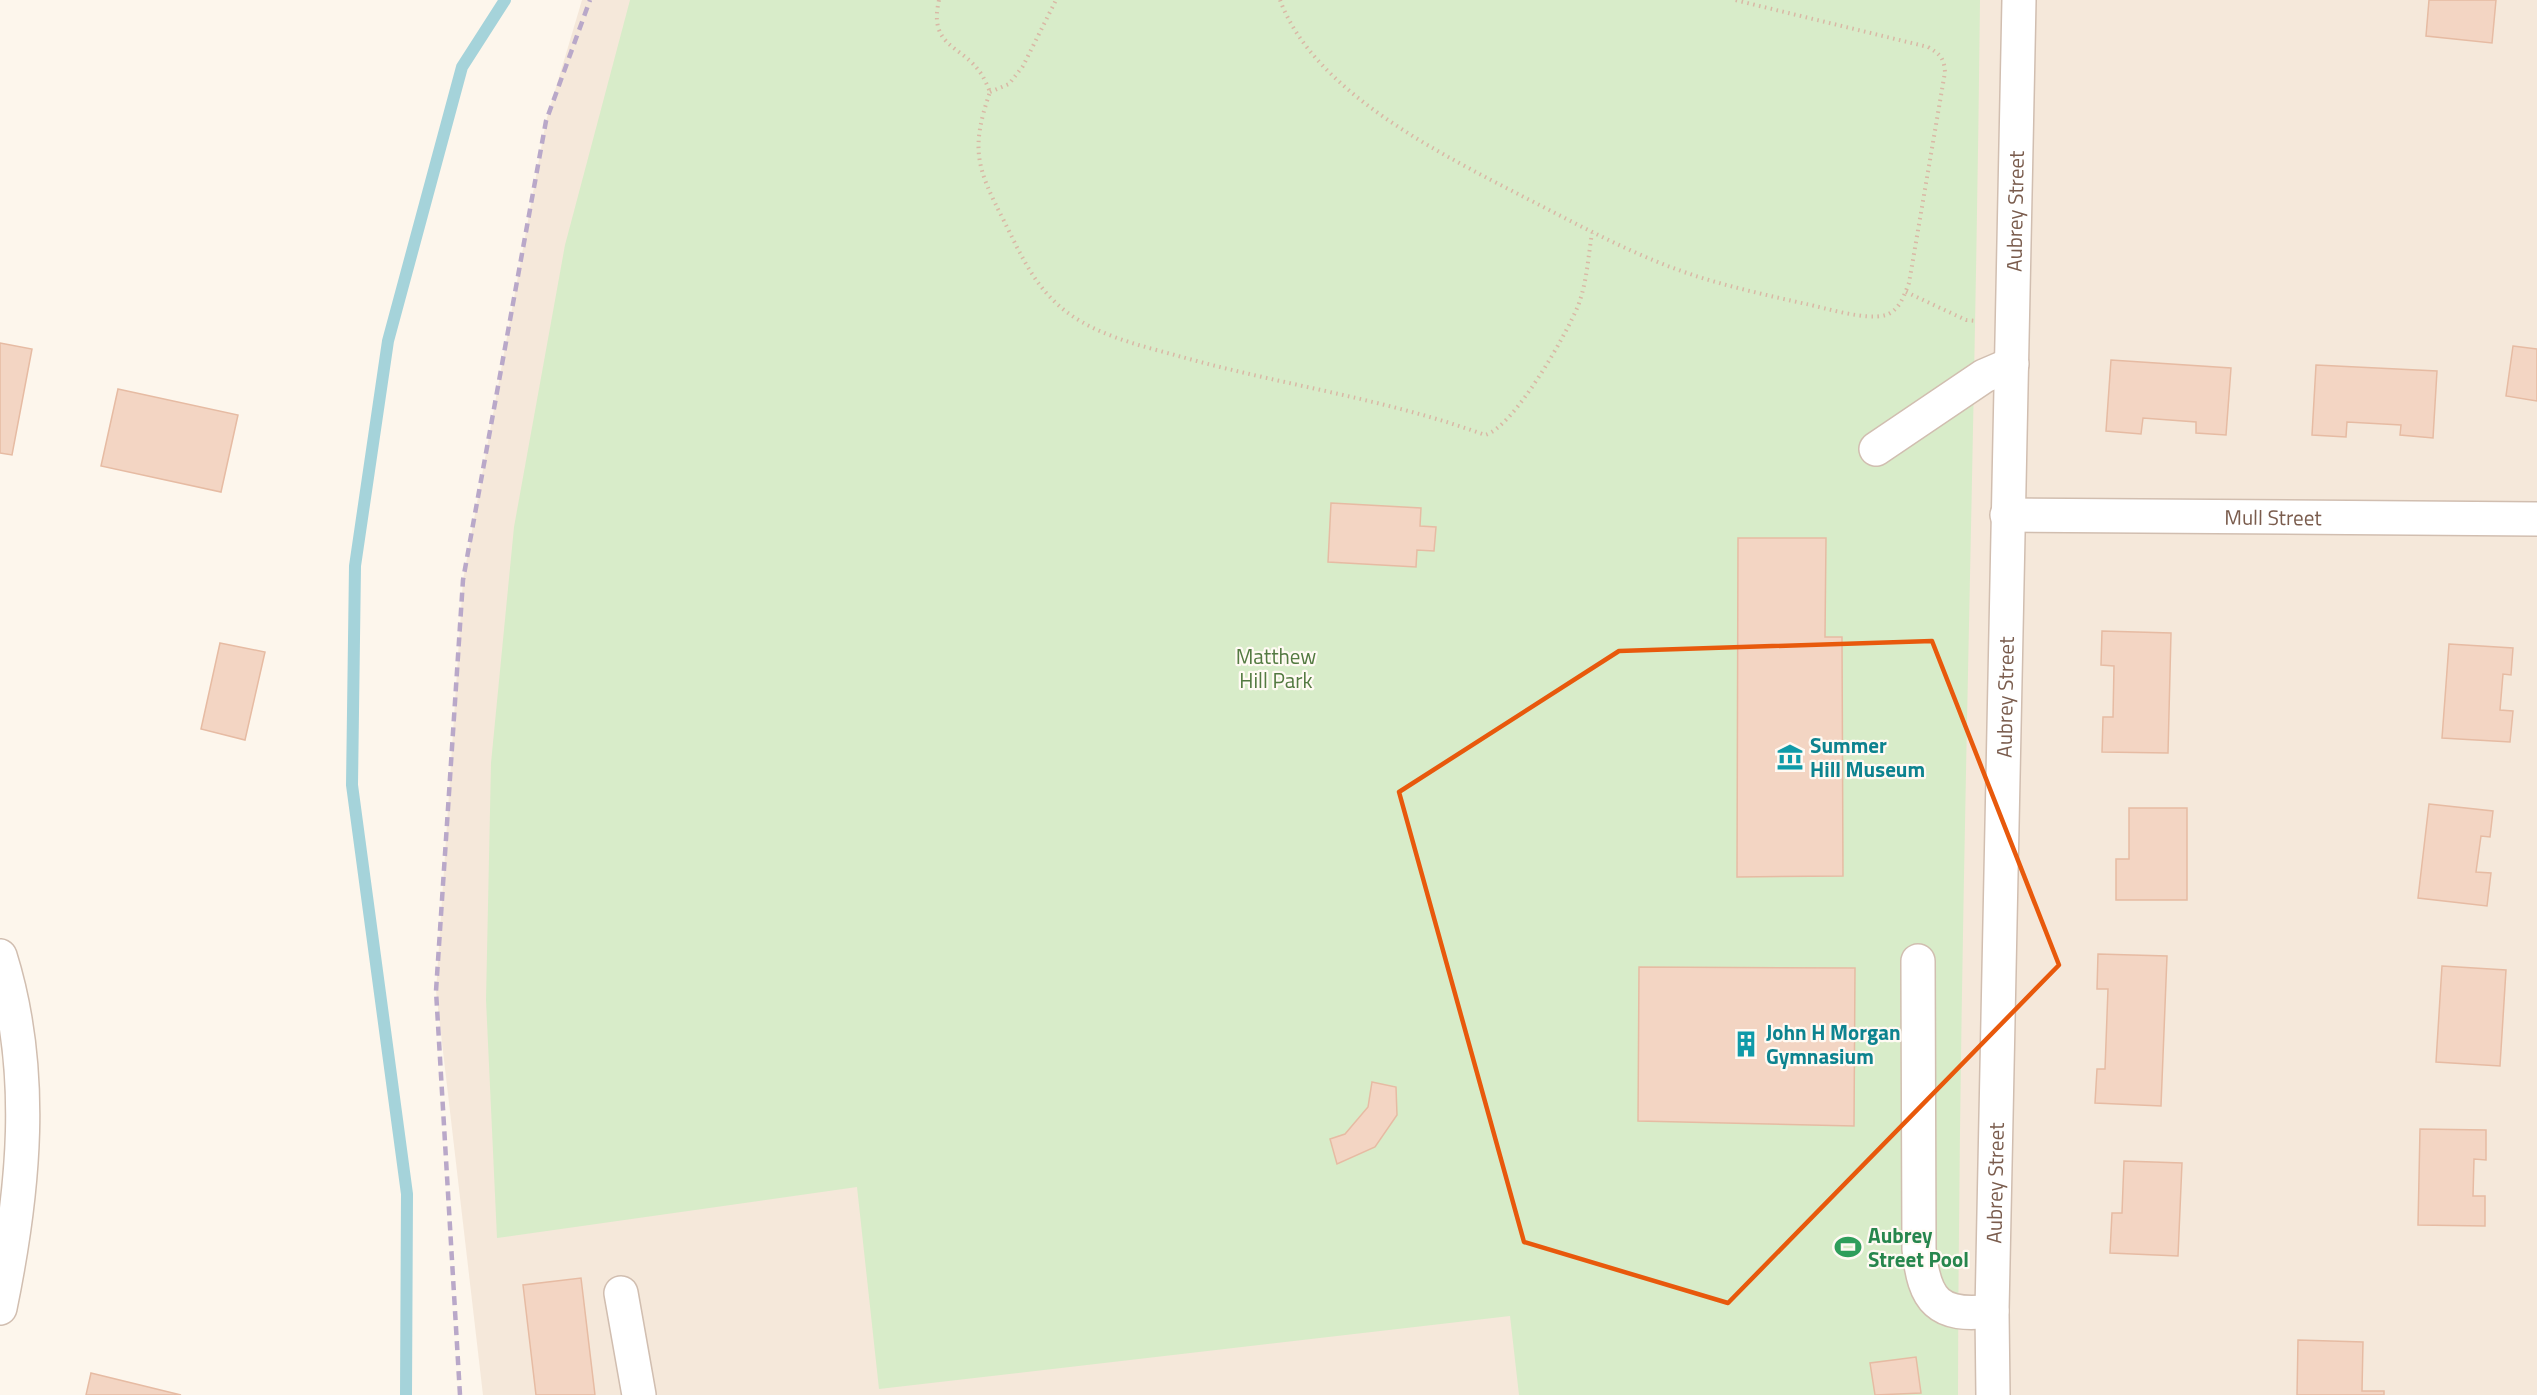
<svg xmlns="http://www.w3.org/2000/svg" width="2537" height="1395" font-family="'Titillium Web',sans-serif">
  <rect width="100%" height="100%" fill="#fdf6ec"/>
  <!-- residential -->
  <path fill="#f5e8da" d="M 582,0 L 2537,0 L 2537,1395 L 483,1395 L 436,991 L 463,580 L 546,121 Z"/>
  <!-- green -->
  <path fill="#d8ecc9" d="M 630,0 L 1980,0 C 1975,465 1959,930 1958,1395 L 1519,1395 L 1510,1316 L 879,1389 L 857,1187 L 497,1238 L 486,1000 L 491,763 L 514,527 L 565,245 Z"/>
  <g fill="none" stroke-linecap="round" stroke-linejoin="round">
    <!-- stream -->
    <path stroke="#a5d3da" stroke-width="12" d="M 406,1395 L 407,1194 L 352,785 L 355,566 L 388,341 L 462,67 L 505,0"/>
  </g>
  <!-- building -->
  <path fill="#f3d5c3" stroke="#e6bba3" stroke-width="1.5" d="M 2429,0 L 2496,0 L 2492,43 L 2426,36 Z
    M 0,343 L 32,349 L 12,455 L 0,453 Z
    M 2513,346 L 2537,349 L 2537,401 L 2506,396 Z
    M 2111,360 L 2231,368 L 2226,435 L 2196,433 L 2196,422 L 2143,418 L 2141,434 L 2106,431 Z
    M 2316,365 L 2437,371 L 2433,438 L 2400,435 L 2401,425 L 2347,422 L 2346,437 L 2312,435 Z
    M 118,389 L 238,415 L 221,492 L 101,466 Z
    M 1331,503 L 1421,508 L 1420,526 L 1436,527 L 1434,551 L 1417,550 L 1416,567 L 1328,562 Z
    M 1738,538 L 1826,538 L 1825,637 L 1842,637 L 1843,876 L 1737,877 Z
    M 2102,631 L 2171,633 L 2168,753 L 2102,752 L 2103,717 L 2113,717 L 2114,666 L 2101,665 Z
    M 220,643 L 265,652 L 245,740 L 201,729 Z
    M 2449,644 L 2513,648 L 2511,675 L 2503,674 L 2500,710 L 2513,711 L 2510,742 L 2442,738 Z
    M 2429,804 L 2493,811 L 2490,837 L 2481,836 L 2476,872 L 2491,873 L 2487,906 L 2418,898 Z
    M 2129,808 L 2187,808 L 2187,900 L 2116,900 L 2116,859 L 2129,859 Z
    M 2098,954 L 2167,956 L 2161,1106 L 2095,1103 L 2097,1069 L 2105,1069 L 2108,989 L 2097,989 Z
    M 2442,966 L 2506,970 L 2500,1066 L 2436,1062 Z
    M 1639,967 L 1855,968 L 1854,1126 L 1638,1121 Z
    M 1372,1082 L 1396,1087 L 1397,1115 L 1375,1147 L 1337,1164 L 1330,1139 L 1345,1134 L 1368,1107 Z
    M 2420,1129 L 2486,1130 L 2486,1160 L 2474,1159 L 2473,1196 L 2485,1196 L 2485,1226 L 2418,1225 Z
    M 2124,1161 L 2182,1163 L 2178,1256 L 2110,1253 L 2112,1213 L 2122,1213 Z
    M 581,1278 L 595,1395 L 536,1395 L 523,1285 Z
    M 2298,1340 L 2363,1342 L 2362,1391 L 2384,1391 L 2384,1395 L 2297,1395 Z
    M 1916,1357 L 1921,1393 L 1875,1395 L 1870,1363 Z
    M 91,1373 L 181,1395 L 86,1395 Z"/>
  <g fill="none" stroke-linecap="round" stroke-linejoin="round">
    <!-- minor casing -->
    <g stroke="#d1beb0" stroke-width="36">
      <g id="minor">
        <path d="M 1876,449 L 1984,376 L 2012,364"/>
        <path id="s1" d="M 2007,515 L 2537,519"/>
        <path d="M 0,956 C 36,1071 24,1191 0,1308"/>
        <path d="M 1918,961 L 1919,1249 C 1924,1301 1938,1318 1992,1311"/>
        <path d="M 621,1293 L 639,1395"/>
        <path id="s2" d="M 1993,1395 L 1992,1311 L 2019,0"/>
      </g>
    </g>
    <!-- path -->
    <path stroke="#d9b8a5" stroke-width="4" stroke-dasharray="1.5 4.5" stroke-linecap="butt" d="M 939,0 C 928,48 962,44 982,75 C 985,80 988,87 990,92 C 970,150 977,168 1004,221 C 1018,249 1031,279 1054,301 C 1087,334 1139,345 1182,357 C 1282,385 1387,399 1485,435 C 1514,427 1566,335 1578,306 C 1587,282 1588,258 1592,233
      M 1280,0 C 1314,92 1441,154 1522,196 C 1577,224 1629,253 1687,273 C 1725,286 1766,295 1806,304 C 1826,308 1866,321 1886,315 C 1900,310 1904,295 1909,283 L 1945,72 C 1944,58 1940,54 1928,47 L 1735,0
      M 990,92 L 1009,84 L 1023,66 L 1056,0
      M 1906,292 L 1966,320 L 1977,321"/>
    <!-- minor -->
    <use href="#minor" stroke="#fff" stroke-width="33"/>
    <!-- rail -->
    <path stroke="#b9a8c9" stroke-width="4.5" stroke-dasharray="9 6" stroke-linecap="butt" d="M 460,1395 L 436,991 L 463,580 L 546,121 L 590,0"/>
  </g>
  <!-- marked area -->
  <path fill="none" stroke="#e8590c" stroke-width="4.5" stroke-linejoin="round" d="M 1932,641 L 2059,965 L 1728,1303 L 1524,1242 L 1399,792 L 1619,651 Z"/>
  <!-- icons -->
  <defs>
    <g id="museum-bare" transform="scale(2.07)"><path d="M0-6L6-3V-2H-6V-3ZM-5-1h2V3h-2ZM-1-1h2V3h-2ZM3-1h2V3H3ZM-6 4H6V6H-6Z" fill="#0f9aa8" stroke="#fffaf3" stroke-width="2.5" paint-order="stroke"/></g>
    <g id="building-bare" transform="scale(2.07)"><path d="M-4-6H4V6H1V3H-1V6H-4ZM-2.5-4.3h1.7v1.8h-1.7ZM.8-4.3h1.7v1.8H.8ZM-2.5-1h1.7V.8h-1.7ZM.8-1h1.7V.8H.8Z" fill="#0f9aa8" stroke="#fffaf3" stroke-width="2.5" paint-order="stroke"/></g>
    <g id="stadium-bare" transform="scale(2.07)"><path d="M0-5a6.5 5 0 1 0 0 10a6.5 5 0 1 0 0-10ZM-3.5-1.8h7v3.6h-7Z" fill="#2e9e5b" stroke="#fffaf3" stroke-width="2.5" paint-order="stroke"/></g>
  </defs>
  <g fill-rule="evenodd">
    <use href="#museum-bare" x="1790" y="757"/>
    <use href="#building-bare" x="1746" y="1044"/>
    <use href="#stadium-bare" x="1848" y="1247"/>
  </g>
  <g text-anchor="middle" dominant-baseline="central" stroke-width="4.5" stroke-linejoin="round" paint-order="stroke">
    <!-- street labels -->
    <g font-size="21" fill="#7a5c4d" stroke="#fffaf3">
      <text stroke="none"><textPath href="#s2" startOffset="1184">Aubrey Street</textPath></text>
      <text stroke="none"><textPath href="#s1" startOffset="266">Mull Street</textPath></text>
      <text stroke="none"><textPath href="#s2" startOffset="698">Aubrey Street</textPath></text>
      <text stroke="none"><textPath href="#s2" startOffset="212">Aubrey Street</textPath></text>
    </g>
    <!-- park labels -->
    <g font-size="21" fill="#537a41" stroke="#fffaf3">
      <text x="1276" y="656">Matthew<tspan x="1276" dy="24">Hill Park</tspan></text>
    </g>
    <!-- culture labels -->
    <g font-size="21" font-weight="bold" fill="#0d838f" stroke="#fffaf3" text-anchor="start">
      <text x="1810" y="745">Summer<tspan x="1810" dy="24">Hill Museum</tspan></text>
      <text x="1766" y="1032">John H Morgan<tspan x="1766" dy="24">Gymnasium</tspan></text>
    </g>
    <!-- leisure labels -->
    <g font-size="21" font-weight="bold" fill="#27864d" stroke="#fffaf3" text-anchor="start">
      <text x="1868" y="1235">Aubrey<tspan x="1868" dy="24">Street Pool</tspan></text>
    </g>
  </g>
</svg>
